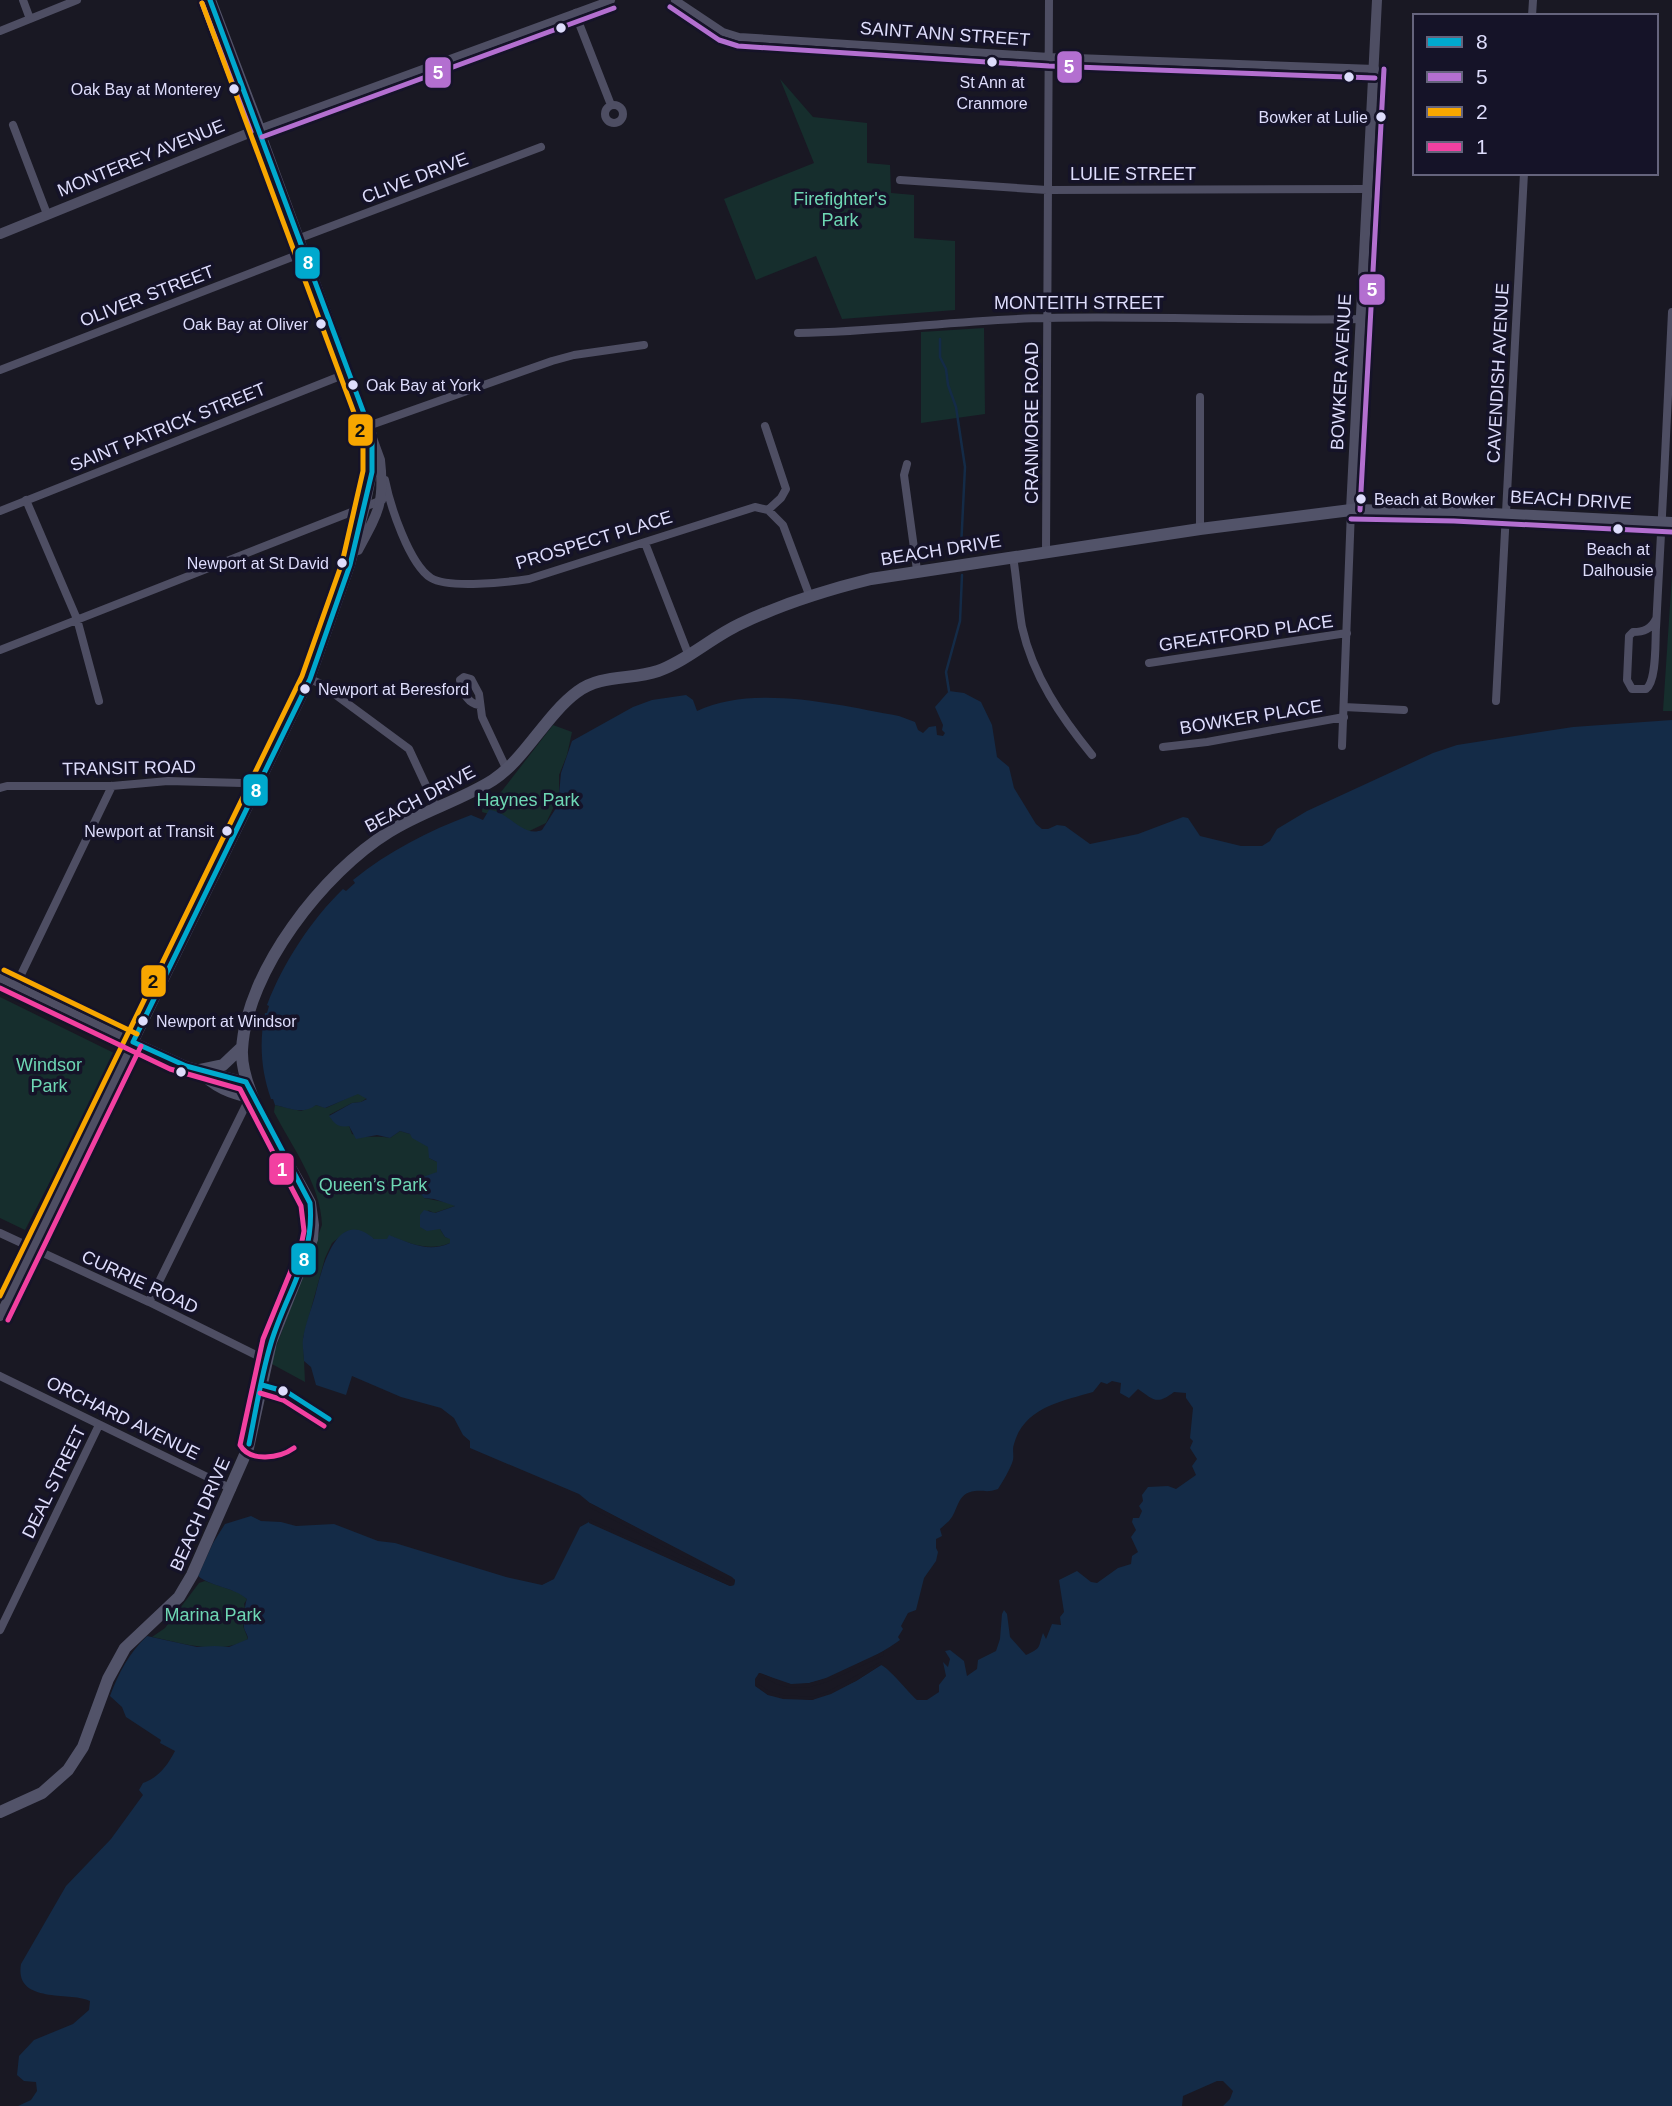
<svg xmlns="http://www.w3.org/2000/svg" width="1672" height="2106" font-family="Arial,sans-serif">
  <rect width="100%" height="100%" fill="#191823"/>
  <!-- green -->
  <path fill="#162e2d" d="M 780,79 L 813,117 L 867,123 L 867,163 L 890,165 L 891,193 L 914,195 L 914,238 L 955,241 L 955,310 L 842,319 L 816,256 L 756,280 L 724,199 L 814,163 Z
    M 984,328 L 985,414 L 921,423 L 921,332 Z
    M 1672,575 L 1672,711 L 1663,711 Z
    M 553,725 L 572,732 L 567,755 L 559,775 L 559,796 L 546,823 L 523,834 L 499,817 L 482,812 L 483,802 L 501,792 Z
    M 0,997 L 116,1054 L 25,1230 L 0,1218 Z
    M 358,1093 L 367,1098 L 361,1102 L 352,1103 L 329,1115 L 349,1126 L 352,1134 C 366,1139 376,1135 390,1138 L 400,1131 L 410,1134 L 429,1147 L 429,1158 L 437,1162 L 437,1172 C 427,1178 426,1188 424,1198 L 454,1204 L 455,1206 L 434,1213 L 428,1210 L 445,1237 L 450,1238 L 450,1243 C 428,1252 410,1243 389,1236 L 388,1239 L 374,1239 L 353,1231 L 346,1232 L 332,1243 L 325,1258 L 303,1338 L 305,1382 L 270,1363 L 322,1225 C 321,1185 292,1147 274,1112 L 275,1105 L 301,1111 L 316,1105 L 326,1108 Z
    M 205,1581 L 240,1593 L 247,1599 L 244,1604 L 246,1613 L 243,1626 L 248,1639 C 219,1656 183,1643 152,1637 L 165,1628 L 199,1583 Z"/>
  <!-- water -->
  <path fill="#142b47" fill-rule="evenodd" d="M 949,691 L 964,693 L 981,702 L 992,725 L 997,757 L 1009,767 L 1014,788 L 1036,824 L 1042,829 L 1048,829 L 1057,825 L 1065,826 L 1090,844 L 1138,834 L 1183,817 L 1188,818 L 1200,836 L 1241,846 L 1262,846 L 1270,841 L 1277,829 L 1307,811 L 1433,753 L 1457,745 L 1573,727 L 1672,720 L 1672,2106 L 1223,2106 L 1230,2099 L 1233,2091 L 1223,2081 L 1217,2081 L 1183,2096 L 1182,2106 L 18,2106 L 31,2100 L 37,2091 L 36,2082 L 24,2081 L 17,2075 L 19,2056 L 34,2040 L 73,2024 L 89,2010 L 90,2001 C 72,1991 14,2005 21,1964 L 66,1886 L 111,1839 L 143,1795 L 139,1790 L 143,1783 C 158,1778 168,1765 175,1751 L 160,1743 L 161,1740 L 126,1717 L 122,1707 L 110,1696 C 119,1672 129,1653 147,1636 L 197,1647 L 215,1646 L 229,1647 L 248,1639 C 248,1635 245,1632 244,1628 C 243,1625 245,1602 247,1599 C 233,1587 212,1587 198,1576 L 213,1543 L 225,1524 L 251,1516 L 261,1521 L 281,1522 L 296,1526 L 334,1524 L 378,1541 L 395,1543 L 506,1577 L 542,1585 L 554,1579 L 580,1527 L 589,1522 L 730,1586 L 734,1585 L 735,1580 L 590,1503 L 579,1494 L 470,1448 L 470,1441 L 463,1435 L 454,1418 L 441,1408 L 401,1397 L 352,1376 L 346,1395 L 316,1385 L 311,1367 L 304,1361 C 304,1354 302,1346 303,1339 C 305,1325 311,1310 315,1296 C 321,1272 336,1205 374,1239 L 387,1239 L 389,1235 C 410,1243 428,1253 450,1243 L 450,1239 L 445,1237 L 440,1229 L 427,1231 L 420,1227 L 420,1215 L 424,1210 L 435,1213 L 455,1206 L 434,1199 L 424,1198 L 421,1194 L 420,1188 L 427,1184 L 423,1177 L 437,1172 L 437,1162 L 429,1158 L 428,1147 L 412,1138 L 410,1134 L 400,1131 L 390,1138 L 377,1135 L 356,1139 L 349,1126 C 338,1128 335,1124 329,1116 L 352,1103 L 361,1102 L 367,1099 L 358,1094 L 325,1108 L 316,1105 C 303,1115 289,1108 275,1105 L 273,1099 L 271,1099 C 261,1071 259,1042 265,1013 L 267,1013 L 269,1006 L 267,1005 C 283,963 311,920 343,889 L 346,891 L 355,883 L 353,880 C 389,851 428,831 471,815 L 483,820 L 489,810 C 509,811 522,838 542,830 L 558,805 L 561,773 L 572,741 L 633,707 L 652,700 L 686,695 L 693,700 L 697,711 C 755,684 837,705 899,716 L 915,722 L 918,730 L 923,733 L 929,727 L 936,726 L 937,735 L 943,736 L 945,733 L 942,730 L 943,725 L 935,707 ZM 1112,1381 L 1121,1383 L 1120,1393 L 1129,1398 L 1138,1389 C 1153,1399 1156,1406 1174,1392 L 1186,1393 L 1186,1398 L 1193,1408 L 1190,1438 L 1193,1441 L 1190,1448 L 1197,1459 L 1192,1466 L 1196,1475 L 1176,1489 L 1168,1486 L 1148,1487 L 1142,1495 L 1143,1501 L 1139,1506 L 1142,1511 L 1139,1518 L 1133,1518 L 1132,1522 L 1136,1530 L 1131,1537 L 1138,1552 L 1132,1556 L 1131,1564 L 1118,1568 L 1097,1583 L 1091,1582 L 1077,1571 L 1059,1580 L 1064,1612 L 1060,1617 L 1061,1625 L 1052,1624 L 1046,1639 L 1043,1633 C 1038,1647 1042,1648 1026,1655 L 1010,1637 L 1007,1614 L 1004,1610 L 1002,1614 L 1000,1639 L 996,1651 L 978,1660 L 977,1669 L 967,1676 L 964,1661 L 950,1650 L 945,1651 L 950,1659 L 948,1667 L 943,1662 L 946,1676 L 939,1685 L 939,1692 L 927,1700 L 917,1700 C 907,1691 889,1668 881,1665 L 856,1681 L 812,1700 L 768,1695 L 755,1686 L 759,1673 C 770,1675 778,1683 790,1684 C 821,1688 875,1658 900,1640 L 898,1637 L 903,1629 L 901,1626 L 908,1613 L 916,1610 L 924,1578 L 936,1561 L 938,1552 L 936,1548 L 936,1539 L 942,1536 L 940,1529 C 943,1526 946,1524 949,1521 C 959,1510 956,1493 975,1491 C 984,1490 987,1493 998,1489 C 1002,1483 1011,1468 1013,1460 C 1014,1454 1012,1449 1014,1444 C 1024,1407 1063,1401 1093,1392 L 1101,1382 L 1107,1384 Z"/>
  <!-- pier -->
  <path fill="#191823" d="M 590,1503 L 732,1577 L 735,1580 L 734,1585 L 730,1586 L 589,1523 L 589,1519 L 731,1582 L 589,1507 Z
    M 884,1651 L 883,1656 L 827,1682 L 810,1687 L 790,1688 L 776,1684 L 763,1677 L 758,1680 L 758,1684 L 769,1691 L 783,1695 L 812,1697 L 829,1691 L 882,1661 L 881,1665 L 856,1681 L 831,1694 L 812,1700 L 783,1699 L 768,1695 L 755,1685 L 755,1679 L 759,1673 L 791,1684 L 809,1683 L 826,1678 Z"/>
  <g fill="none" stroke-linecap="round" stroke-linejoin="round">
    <!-- stream -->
    <path stroke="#142b47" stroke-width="2.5" d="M 940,339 L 940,357 L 946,369 L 948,385 L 956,407 L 965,467 L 961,548
      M 949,691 L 946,672 L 960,621 L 962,575"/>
    <!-- minor -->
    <path stroke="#4e4e63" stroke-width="8" d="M 23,0 L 30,19
      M 675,0 L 723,32 L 739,37 L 1049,57 L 1375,69
      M 575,13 L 611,105
      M 1532,16 L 1533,0
      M 0,31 L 77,0
      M605 114a9 9 0 1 1 18 0a9 9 0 1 1-18 0Z
      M 13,125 L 47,214
      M 259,129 L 611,0
      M 900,180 L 1047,190 L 1367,189
      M 300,238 L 541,147
      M 798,333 C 881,332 964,319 1047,318 C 1152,316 1257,321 1361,319
      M 0,370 L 305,252
      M 368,426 L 552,361 L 574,355 L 644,345
      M 765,426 L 786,489 L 781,498 L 768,510
      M 907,464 L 904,475 L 917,570
      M 385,480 C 390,505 409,564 431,578 C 449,589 508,582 529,579 L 755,507 L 768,510 L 783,525 L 810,597
      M 26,500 L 77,619 L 99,701
      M 0,511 L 348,373
      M 1200,529 L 1200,397
      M 645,543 L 689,656
      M 1046,552 L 1049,0
      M 1013,557 C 1017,580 1018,604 1022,627 C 1033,676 1061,717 1092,755
      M 1656,619 C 1651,629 1644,632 1633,632 L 1629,636 L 1627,680 L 1632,689 L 1646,689 C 1657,681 1655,642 1656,628 C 1662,523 1667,417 1672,312
      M 0,650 L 382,500
      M 1149,663 L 1347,633
      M 310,679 L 321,684 L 409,749 L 436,807
      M 1496,701 L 1524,173
      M 479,705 C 467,703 462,691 460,680 L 464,677 L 471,679 L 479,694 L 482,717 L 506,768
      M 1344,707 L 1404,710
      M 1342,746 L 1351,510
      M 1163,747 L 1207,742 L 1344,717
      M 0,788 L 7,786 L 112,786 L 168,781 L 242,783 L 256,792
      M 0,978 L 133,1042
      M 16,985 L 112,786
      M 0,1233 L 149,1302 L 266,1360
      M 149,1302 L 246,1105 L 253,1098
      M 0,1376 L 232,1489
      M 0,1630 L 99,1425"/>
    <!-- tertiary -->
    <path stroke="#4e4e63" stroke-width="10" d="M 0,234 L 259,129 L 380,460 C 385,503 378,513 358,550
      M 1351,510 L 1377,0
      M 133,1042 L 186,1066 L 246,1082
      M 0,1316 L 310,679 L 350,565 L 365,507 L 372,472 L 372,435"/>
    <!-- secondary -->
    <path stroke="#525369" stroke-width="12" d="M 210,0 L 259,129
      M 199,1070 C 214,1087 231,1093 253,1098
      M 199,1070 L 223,1065 L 242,1047
      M 0,1812 L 42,1793 L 68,1770 L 83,1747 L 108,1679 L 125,1648 L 179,1597 L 192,1575 L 248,1448 L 271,1342 L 312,1239 L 313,1225 L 310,1203 C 289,1161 240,1095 242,1050 C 246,971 324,872 389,832 C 422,811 460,801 493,780 C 524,760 546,715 577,692 C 600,674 632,680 658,671 C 688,660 712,637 740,624 C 782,604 826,590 871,579 L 1200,529 L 1351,510 L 1454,512 L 1672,523"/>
    <!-- bus-1 casing -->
    <g stroke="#151328" stroke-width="10">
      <path id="bus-1" d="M 133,1042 L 310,679 L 350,565 L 372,472 L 372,435 L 210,0
        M 133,1042 L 186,1066 L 246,1082
        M 246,1082 L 310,1203 C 315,1258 286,1293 271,1343 C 261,1376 256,1410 249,1444
        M 262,1385 L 287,1392 L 329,1419"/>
    </g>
    <!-- bus-2 casing -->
    <g stroke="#151328" stroke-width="10">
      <path id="bus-2" d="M 202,3 L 251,132
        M 670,7 L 719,40 L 738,46 L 1049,66 L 1375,78
        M 262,137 L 614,8
        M 1360,510 L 1384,69
        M 1351,519 L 1454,521 L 1672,532"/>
    </g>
    <!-- bus-3 casing -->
    <g stroke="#151328" stroke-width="10">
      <path id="bus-3" d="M 4,970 L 137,1034
        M 0,1296 L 302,676 L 342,563 L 363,471 L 363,437 L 202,3"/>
    </g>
    <!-- bus-4 casing -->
    <g stroke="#151328" stroke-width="10">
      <path id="bus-4" d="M 0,988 L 170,1069 L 240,1089 L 301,1206 L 304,1231 L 301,1246 L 263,1339 L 240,1445 C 250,1463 280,1458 294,1448
        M 8,1320 L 141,1046
        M 260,1393 L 283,1400 L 324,1426"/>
    </g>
    <!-- bus-1 -->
    <use href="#bus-1" stroke="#00a9ce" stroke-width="5"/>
    <!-- bus-2 -->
    <use href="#bus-2" stroke="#b36fd0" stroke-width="5"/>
    <!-- bus-3 -->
    <use href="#bus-3" stroke="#f7a600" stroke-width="5"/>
    <!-- bus-4 -->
    <use href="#bus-4" stroke="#f240a1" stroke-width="5"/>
  </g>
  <!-- markers -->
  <g fill="#deddfc" stroke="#151328" stroke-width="2.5">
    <circle cx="561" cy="28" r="6"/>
    <circle cx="992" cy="62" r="6"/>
    <circle cx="1349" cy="77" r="6"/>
    <circle cx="234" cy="89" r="6"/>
    <circle cx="1381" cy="117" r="6"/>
    <circle cx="321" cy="324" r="6"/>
    <circle cx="353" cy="385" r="6"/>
    <circle cx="1361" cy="499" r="6"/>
    <circle cx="1618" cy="529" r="6"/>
    <circle cx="342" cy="563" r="6"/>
    <circle cx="305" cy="689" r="6"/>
    <circle cx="227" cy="831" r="6"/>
    <circle cx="143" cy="1021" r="6"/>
    <circle cx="181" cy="1072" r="6"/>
    <circle cx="283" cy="1391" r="6"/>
  </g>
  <g text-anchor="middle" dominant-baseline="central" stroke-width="7" stroke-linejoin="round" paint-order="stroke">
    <!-- bus labels -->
    <g font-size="16" fill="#deddfc" stroke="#151328" text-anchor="end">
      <text x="992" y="82" text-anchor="middle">St Ann at<tspan x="992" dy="21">Cranmore</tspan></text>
      <text x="221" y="89">Oak Bay at Monterey</text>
      <text x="1368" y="117">Bowker at Lulie</text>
      <text x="308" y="324">Oak Bay at Oliver</text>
      <text x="366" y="385" text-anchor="start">Oak Bay at York</text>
      <text x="1374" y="499" text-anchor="start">Beach at Bowker</text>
      <text x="1618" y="549" text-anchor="middle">Beach at<tspan x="1618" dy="21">Dalhousie</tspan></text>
      <text x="329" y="563">Newport at St David</text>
      <text x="318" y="689" text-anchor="start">Newport at Beresford</text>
      <text x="214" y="831">Newport at Transit</text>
      <text x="156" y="1021" text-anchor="start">Newport at Windsor</text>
    </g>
    <!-- street labels -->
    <g font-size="18" fill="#deddfc" stroke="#151328">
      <text transform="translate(945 34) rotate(4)">SAINT ANN STREET</text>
      <text transform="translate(141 158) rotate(-22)">MONTEREY AVENUE</text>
      <text x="1133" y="174">LULIE STREET</text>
      <text transform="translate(415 178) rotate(-21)">CLIVE DRIVE</text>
      <text transform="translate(147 296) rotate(-21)">OLIVER STREET</text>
      <text x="1079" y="303">MONTEITH STREET</text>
      <text transform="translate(1341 372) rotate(-87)">BOWKER AVENUE</text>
      <text transform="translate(1498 373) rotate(-87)">CAVENDISH AVENUE</text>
      <text transform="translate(1032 423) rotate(-90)">CRANMORE ROAD</text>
      <text transform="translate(168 427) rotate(-22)">SAINT PATRICK STREET</text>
      <text transform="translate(1571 500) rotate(3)">BEACH DRIVE</text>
      <text transform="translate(594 540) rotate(-17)">PROSPECT PLACE</text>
      <text transform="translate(941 550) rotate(-9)">BEACH DRIVE</text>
      <text transform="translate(1246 633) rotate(-8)">GREATFORD PLACE</text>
      <text transform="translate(1251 717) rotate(-9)">BOWKER PLACE</text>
      <text transform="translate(129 768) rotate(-1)">TRANSIT ROAD</text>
      <text transform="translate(420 799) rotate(-28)">BEACH DRIVE</text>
      <text transform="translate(140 1282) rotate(25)">CURRIE ROAD</text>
      <text transform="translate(123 1418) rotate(26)">ORCHARD AVENUE</text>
      <text transform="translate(54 1482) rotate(-64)">DEAL STREET</text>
      <text transform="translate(200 1514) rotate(-66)">BEACH DRIVE</text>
    </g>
    <!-- park labels -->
    <g font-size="18" fill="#6ed7b4" stroke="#151328">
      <text x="840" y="199">Firefighter's<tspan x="840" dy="21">Park</tspan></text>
      <text x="528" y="800">Haynes Park</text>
      <text x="49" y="1065">Windsor<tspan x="49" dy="21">Park</tspan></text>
      <text x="373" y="1185">Queen’s Park</text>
      <text x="213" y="1615">Marina Park</text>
    </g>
  </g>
  <g stroke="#151328" stroke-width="2.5">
    <rect x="1056" y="50" width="27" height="34" rx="7" fill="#b36fd0"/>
    <rect x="424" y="56" width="28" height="33" rx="7" fill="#b36fd0"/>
    <rect x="294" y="246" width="27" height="34" rx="7" fill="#00a9ce"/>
    <rect x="1358" y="273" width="28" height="33" rx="7" fill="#b36fd0"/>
    <rect x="347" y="413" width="27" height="34" rx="7" fill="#f7a600"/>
    <rect x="242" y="773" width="27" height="34" rx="7" fill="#00a9ce"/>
    <rect x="140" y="964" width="27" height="34" rx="7" fill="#f7a600"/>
    <rect x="268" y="1152" width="27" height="34" rx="7" fill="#f240a1"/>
    <rect x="290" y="1242" width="27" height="34" rx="7" fill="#00a9ce"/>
  </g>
  <g font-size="19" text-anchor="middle" font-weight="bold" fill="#fff">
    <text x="1069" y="73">5</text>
    <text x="438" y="79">5</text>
    <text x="308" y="269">8</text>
    <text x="1372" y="296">5</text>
    <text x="256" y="797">8</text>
    <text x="282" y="1176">1</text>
    <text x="304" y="1266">8</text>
  </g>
  <g font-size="19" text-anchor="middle" font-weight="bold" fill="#111">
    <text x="360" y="437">2</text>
    <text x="153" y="988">2</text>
  </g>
  <!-- legend -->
  <rect x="1413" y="14" width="245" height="161" fill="#151328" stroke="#65647d" stroke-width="2"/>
  <rect x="1427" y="37" width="35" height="10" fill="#00a9ce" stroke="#65647d" stroke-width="2"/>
  <text x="1476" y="49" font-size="21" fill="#deddfc">8</text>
  <rect x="1427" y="72" width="35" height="10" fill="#b36fd0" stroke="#65647d" stroke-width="2"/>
  <text x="1476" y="84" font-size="21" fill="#deddfc">5</text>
  <rect x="1427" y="107" width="35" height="10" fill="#f7a600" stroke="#65647d" stroke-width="2"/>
  <text x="1476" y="119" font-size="21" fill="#deddfc">2</text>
  <rect x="1427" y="142" width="35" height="10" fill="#f240a1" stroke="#65647d" stroke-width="2"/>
  <text x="1476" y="154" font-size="21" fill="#deddfc">1</text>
</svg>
